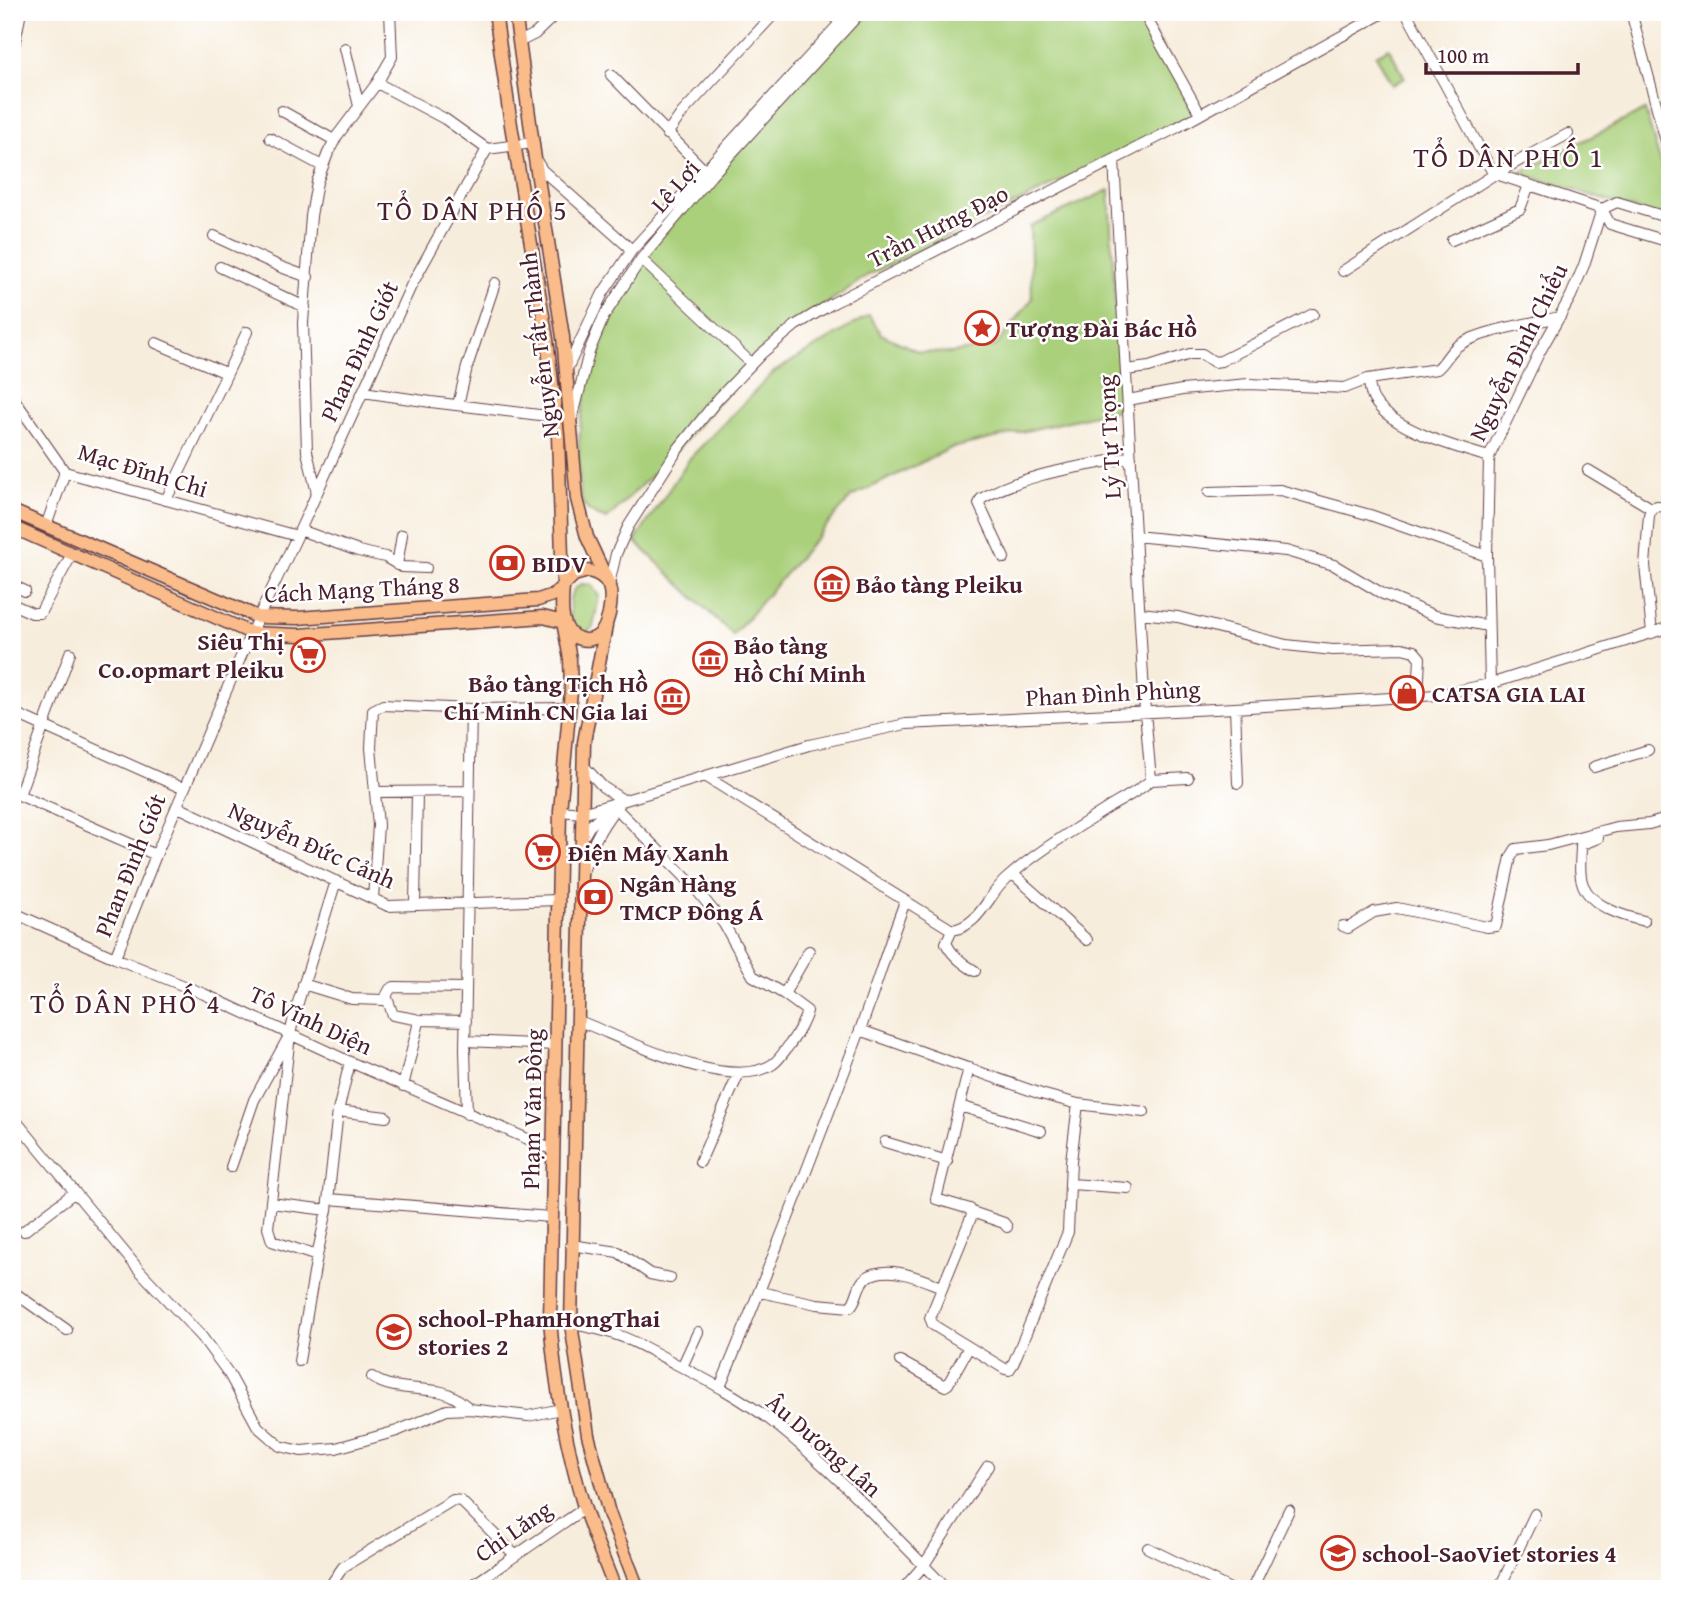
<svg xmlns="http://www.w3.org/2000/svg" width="1682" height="1601" font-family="'Gentium Book Plus',serif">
  <rect width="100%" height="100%" fill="#fff"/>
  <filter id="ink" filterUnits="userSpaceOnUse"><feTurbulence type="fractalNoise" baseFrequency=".0143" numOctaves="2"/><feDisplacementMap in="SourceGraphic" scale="14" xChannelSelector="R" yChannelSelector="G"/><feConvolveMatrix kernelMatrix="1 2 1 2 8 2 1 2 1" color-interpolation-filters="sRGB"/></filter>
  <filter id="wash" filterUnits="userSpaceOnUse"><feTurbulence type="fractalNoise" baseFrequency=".00686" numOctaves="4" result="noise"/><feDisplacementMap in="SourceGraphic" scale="28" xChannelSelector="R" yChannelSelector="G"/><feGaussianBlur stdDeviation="1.57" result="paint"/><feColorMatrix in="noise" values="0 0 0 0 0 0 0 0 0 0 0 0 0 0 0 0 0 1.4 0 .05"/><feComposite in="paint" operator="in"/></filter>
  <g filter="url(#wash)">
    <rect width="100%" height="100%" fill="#f7eddc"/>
    <!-- green -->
    <path fill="#aad07b" stroke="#7a7853" stroke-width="2" d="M 861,12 L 1141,12 L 1169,58 L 1195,117 L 868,275 L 796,325 L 751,363 L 678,449 L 607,519 C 576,510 580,496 579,469 C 575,393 606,325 641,259 Z
      M 1389,48 L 1405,78 L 1392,85 L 1376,55 Z
      M 1645,110 L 1670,195 L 1670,210 L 1659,217 L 1519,173 Z
      M 1109,190 L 1121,409 L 951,448 L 851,497 L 733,635 L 635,541 L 690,458 L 774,372 L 869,315 L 881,334 L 919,352 L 951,353 L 996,346 L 1032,299 L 1030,226 Z
      M 581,584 L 591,585 L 599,596 L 593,627 L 587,632 L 578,632 L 571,625 C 570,609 565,593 581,584 Z"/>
  </g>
  <g filter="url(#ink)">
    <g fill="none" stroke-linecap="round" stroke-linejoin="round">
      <!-- minor casing -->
      <g stroke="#643e46" stroke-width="12">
        <path id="minor" d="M 829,12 L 844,26
          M 1143,12 L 1200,114
          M 1406,12 L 1493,173 L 1602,209 L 1617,202 L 1669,218 L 1670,221
          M 1631,12 L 1670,156
          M 519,42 L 535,34 L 558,12
          M 345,48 L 359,106
          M 12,56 L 21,12
          M 611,75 L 704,170
          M 377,83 L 392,57 L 390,12
          M 282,111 L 334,140
          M 667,134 L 682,113 L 776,12
          M 270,138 L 322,166
          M 537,162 L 542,170 L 632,250
          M 1602,209 L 1610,224 L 1663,240 L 1670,235
          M 214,236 L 281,267 L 308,277
          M 1452,240 L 1520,209 L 1529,185
          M 641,259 L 751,363
          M 220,267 L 305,307
          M 1343,271 L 1495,174 L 1568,134
          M 156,343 L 226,373
          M 1126,370 L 1149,367 L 1190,354 L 1202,354 L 1214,362 L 1221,361 L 1313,314
          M 566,371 L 603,293 L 632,250 L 850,12
          M 1368,379 C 1370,386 1370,394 1374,400 C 1391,429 1458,448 1489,457
          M 363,392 L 431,402 L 556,417
          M 12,396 L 65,472 L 297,536
          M 1128,400 L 1182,390 L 1248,384 L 1345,388 L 1368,379 L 1437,369 C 1446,362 1449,351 1459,345 C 1482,330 1532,323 1560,317
          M 458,405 L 467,367 L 495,283
          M 573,416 L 589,352 L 604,316 L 641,259 L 711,176 L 861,12
          M 1588,470 L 1651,508
          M 1209,492 L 1280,490 L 1370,515 L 1487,556
          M 317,493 L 307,452 L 303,323 L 311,216 L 317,182 L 328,153 L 337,136 L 377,83 L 445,119 L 487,149
          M 166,500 L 247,332
          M 46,526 L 65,472
          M 300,530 L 358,551 L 385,557 L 402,567 L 426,568
          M 1135,536 L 1286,551 L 1334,565 L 1383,594 L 1435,616 L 1488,626
          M 1004,558 L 979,504 L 981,499 C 1026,473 1080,467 1131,457
          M 397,565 L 402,535
          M 609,584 L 616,554 L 628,527 L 678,449 L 718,399 L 761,354 L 796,325 L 833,303 L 1176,128 L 1385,12
          M 12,585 L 25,591
          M 12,604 L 32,613 L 40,613 L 72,554
          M 1140,613 L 1178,617 L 1286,645 L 1333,650 L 1402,648 L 1414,651 L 1420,658 L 1418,696
          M 1652,633 L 1645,565 L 1649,515 L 1651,508 L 1657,506 L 1670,507
          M 1490,684 L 1487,556 L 1489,457 L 1539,353 L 1571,296 L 1584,265 L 1602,209
          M 1235,708 L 1238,783
          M 12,712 L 184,789
          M 583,765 L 603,787 L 623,800 C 604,820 592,842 584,869
          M 1594,767 L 1648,750
          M 705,776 L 952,930 C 979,926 987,897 1005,880 C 1037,851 1076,829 1111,806 C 1125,798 1140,790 1151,780 L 1145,712 L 1114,160
          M 1151,780 L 1188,778
          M 12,792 L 156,855
          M 375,792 L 469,791
          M 19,795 L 70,653
          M 178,807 L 388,906 L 558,900
          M 560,811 L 582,813 L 809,745 L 906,724 L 1235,708 L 1437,695 L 1490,684 L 1670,627
          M 1598,838 L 1581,845 C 1581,858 1578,873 1583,885 C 1592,907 1623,916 1644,921
          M 582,839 L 589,827 L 611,806
          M 1013,874 L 1087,940
          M 373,899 L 378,825 L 371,748 L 373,710 L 383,705 L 471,709 L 570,708
          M 415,905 L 417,792
          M 12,912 L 115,958 L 204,994 L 350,1062 L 553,1150
          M 1343,926 L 1348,928 L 1374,912 L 1397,908 L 1487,927 L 1496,926 L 1511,857 L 1516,849 L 1548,845 L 1616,827 L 1649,824 L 1670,818
          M 952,930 L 946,943 C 952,956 963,964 975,971
          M 115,958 L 156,855 L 251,633 L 300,530 L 411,286 L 487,149 L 533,143
          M 303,984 L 352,999 L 384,1000 L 390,989 L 394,987 L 466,988
          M 784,994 L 809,951
          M 387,998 L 393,1015 L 415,1019 L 419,1022 L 403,1086
          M 418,1020 L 466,1021
          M 579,1021 C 624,1038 728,1094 773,1064 C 780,1059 785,1050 790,1044 C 797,1034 804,1023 807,1011 L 784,994 L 753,976 L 724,924 L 691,883 L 613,805
          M 860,1030 L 1041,1094 L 1078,1104 L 1144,1112
          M 465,1041 L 555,1045
          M 969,1068 L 936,1199 L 970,1209 L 972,1215 L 930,1318 L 933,1325 L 1005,1369 L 1009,1370 L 1013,1364 L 1068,1232 L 1071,1161 L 1078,1104
          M 960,1106 L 1041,1131
          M 338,1111 L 386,1117
          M 467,1114 L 465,1050 L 471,709
          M 12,1116 L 140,1271 L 202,1337 L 229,1374 L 258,1427 L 280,1446 L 301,1451 L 336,1448 L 397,1431 L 447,1410 L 470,1409 L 528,1416 L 561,1409
          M 885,1142 L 947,1161
          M 700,1162 L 739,1073
          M 231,1167 L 254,1100 L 288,1038
          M 1071,1184 L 1128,1188
          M 329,1199 L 550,1217
          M 271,1203 L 327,1210
          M 972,1212 L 1004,1223 L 1007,1227
          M 24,1231 L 75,1192
          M 571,1245 L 618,1252 L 650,1274 L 670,1278
          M 317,1256 L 272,1241 L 268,1228 L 290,1035 L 295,1012 L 336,881
          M 12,1291 L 67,1330
          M 760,1292 L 817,1304 L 850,1307 C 858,1300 857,1284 866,1278 C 888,1263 921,1279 942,1287
          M 571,1324 C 615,1330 636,1342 674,1363 C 709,1381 743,1399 774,1423 C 835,1471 892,1534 947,1589
          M 299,1361 L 317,1256 L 327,1210 L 338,1111 L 350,1062
          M 900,1361 L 945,1386 L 948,1384 L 969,1347
          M 682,1367 L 698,1332
          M 372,1377 C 391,1391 420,1387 442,1392 C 454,1395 461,1402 470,1409
          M 720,1387 C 769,1270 814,1152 859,1033 C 875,990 888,945 905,902
          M 1148,1548 L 1230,1589
          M 328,1589 L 343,1567 L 453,1500 L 461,1501 L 515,1555
          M 467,1589 L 585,1508
          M 903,1589 L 924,1565 L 988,1466
          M 1252,1589 L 1289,1510
          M 1499,1589 L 1535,1514"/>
      </g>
      <!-- major casing -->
      <g stroke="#643e46" stroke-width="15">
        <path id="major" d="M 515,12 L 535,159 L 563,337 L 577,499 L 587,537 L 609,584
          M 12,511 L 258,617 L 298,618 L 538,600 L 553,595 L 563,586 L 558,436 L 547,339 L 511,125 L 495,12
          M 12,527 L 251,633 L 299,635 L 543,617 L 563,622 L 570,659 L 571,691 L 560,811 L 550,1320 C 555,1383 566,1447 584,1507 C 593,1535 605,1562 615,1589
          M 588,571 C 612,576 613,593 609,614 C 607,621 606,628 600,634 C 595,639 587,641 580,639 C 558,633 562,603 563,586 L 574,575 Z
          M 606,626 L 584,742 L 571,1324 L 588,1435 L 609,1513 L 638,1589"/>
      </g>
      <!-- minor -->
      <use href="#minor" stroke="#fff" stroke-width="10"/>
      <!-- major -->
      <use href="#major" stroke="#f9bc8a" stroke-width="12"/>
    </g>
  </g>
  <!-- icons -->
  <defs>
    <g id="sight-ring" transform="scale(1.75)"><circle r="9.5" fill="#fff" stroke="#c8321e" stroke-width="1.5"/><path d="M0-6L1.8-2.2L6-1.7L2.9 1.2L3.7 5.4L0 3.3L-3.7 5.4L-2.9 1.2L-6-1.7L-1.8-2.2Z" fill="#c8321e"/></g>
    <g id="bank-ring" transform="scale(1.75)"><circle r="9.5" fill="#fff" stroke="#c8321e" stroke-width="1.5"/><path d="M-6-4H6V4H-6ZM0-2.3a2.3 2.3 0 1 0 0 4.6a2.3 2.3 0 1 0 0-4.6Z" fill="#c8321e"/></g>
    <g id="museum-ring" transform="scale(1.75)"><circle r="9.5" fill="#fff" stroke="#c8321e" stroke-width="1.5"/><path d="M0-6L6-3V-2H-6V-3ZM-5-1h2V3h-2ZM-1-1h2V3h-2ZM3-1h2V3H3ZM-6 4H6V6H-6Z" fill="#c8321e"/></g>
    <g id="supermarket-ring" transform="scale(1.75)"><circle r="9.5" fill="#fff" stroke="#c8321e" stroke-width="1.5"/><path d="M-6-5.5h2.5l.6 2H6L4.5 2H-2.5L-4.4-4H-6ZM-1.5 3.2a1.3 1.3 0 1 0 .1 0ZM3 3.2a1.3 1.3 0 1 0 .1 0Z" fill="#c8321e"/></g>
    <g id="shop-ring" transform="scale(1.75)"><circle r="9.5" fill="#fff" stroke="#c8321e" stroke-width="1.5"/><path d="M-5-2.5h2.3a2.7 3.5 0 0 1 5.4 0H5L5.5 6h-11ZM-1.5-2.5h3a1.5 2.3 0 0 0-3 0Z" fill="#c8321e"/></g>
    <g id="school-ring" transform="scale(1.75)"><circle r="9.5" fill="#fff" stroke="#c8321e" stroke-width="1.5"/><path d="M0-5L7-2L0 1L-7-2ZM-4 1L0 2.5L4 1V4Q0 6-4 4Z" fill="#c8321e"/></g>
  </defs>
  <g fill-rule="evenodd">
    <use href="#sight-ring" x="982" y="328"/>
    <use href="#bank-ring" x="507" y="563"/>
    <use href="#museum-ring" x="832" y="584"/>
    <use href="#supermarket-ring" x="308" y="655"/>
    <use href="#museum-ring" x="710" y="659"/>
    <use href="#shop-ring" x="1407" y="693"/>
    <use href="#museum-ring" x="672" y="697"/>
    <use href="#supermarket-ring" x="543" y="852"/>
    <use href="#bank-ring" x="595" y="897"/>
    <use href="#school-ring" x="394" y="1332"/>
    <use href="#school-ring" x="1338" y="1553"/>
  </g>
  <g text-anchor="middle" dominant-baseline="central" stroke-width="5" stroke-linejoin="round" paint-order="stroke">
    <!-- street labels -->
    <g font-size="24" fill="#4a1f2b" stroke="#fff">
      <text transform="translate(675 186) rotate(-49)">Lê Lợi</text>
      <text transform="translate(938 226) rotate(-27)">Trần Hưng Đạo</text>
      <text transform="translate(539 345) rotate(-97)">Nguyễn Tất Thành</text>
      <text transform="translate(359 351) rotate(-65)">Phan Đình Giót</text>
      <text transform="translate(1518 352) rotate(-64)">Nguyễn Đình Chiểu</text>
      <text transform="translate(1109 437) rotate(-93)">Lý Tự Trọng</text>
      <text transform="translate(143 470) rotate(17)">Mạc Đĩnh Chi</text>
      <text transform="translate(362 589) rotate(-3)">Cách Mạng Tháng 8</text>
      <text transform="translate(1113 693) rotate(-3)">Phan Đình Phùng</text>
      <text transform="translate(312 845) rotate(24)">Nguyễn Đức Cảnh</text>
      <text transform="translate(130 865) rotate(-68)">Phan Đình Giót</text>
      <text transform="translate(311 1020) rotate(25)">Tô Vĩnh Diện</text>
      <text transform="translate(532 1109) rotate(-89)">Phạm Văn Đồng</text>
      <text transform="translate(824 1445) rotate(41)">Âu Dương Lân</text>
      <text transform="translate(513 1531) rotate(-35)">Chi Lăng</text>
    </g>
    <!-- poi labels -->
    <g font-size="24" font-weight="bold" fill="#4a1f2b" stroke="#fff" text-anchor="start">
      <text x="1006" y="328">Tượng Đài Bác Hồ</text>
      <text x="532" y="563">BIDV</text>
      <text x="856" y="584">Bảo tàng Pleiku</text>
      <text x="284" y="641" text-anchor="end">Siêu Thị<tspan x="284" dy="28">Co.opmart Pleiku</tspan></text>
      <text x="734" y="645">Bảo tàng<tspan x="734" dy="28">Hồ Chí Minh</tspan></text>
      <text x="648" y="683" text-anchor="end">Bảo tàng Tịch Hồ<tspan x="648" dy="28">Chí Minh CN Gia lai</tspan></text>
      <text x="1432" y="693">CATSA GIA LAI</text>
      <text x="568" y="852">Điện Máy Xanh</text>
      <text x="620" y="883">Ngân Hàng<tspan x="620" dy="28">TMCP Đông Á</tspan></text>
      <text x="418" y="1318">school-PhamHongThai<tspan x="418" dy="28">stories 2</tspan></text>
      <text x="1362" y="1553">school-SaoViet stories 4</text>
    </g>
    <!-- quarter labels -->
    <g font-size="28" letter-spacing="2" fill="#4a1f2b" stroke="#fff">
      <text x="1509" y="156">TỔ DÂN PHỐ 1</text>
      <text x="473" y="209">TỔ DÂN PHỐ 5</text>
      <text x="126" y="1002">TỔ DÂN PHỐ 4</text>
    </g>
  </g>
  <!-- margin -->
  <rect width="1682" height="1601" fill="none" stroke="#fff" stroke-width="42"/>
  <!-- scale -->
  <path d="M1426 63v10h152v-10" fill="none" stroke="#4a1f2b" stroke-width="3.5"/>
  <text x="1437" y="63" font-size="21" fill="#4a1f2b" stroke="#ffffff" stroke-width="5" paint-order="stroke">100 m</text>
</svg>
